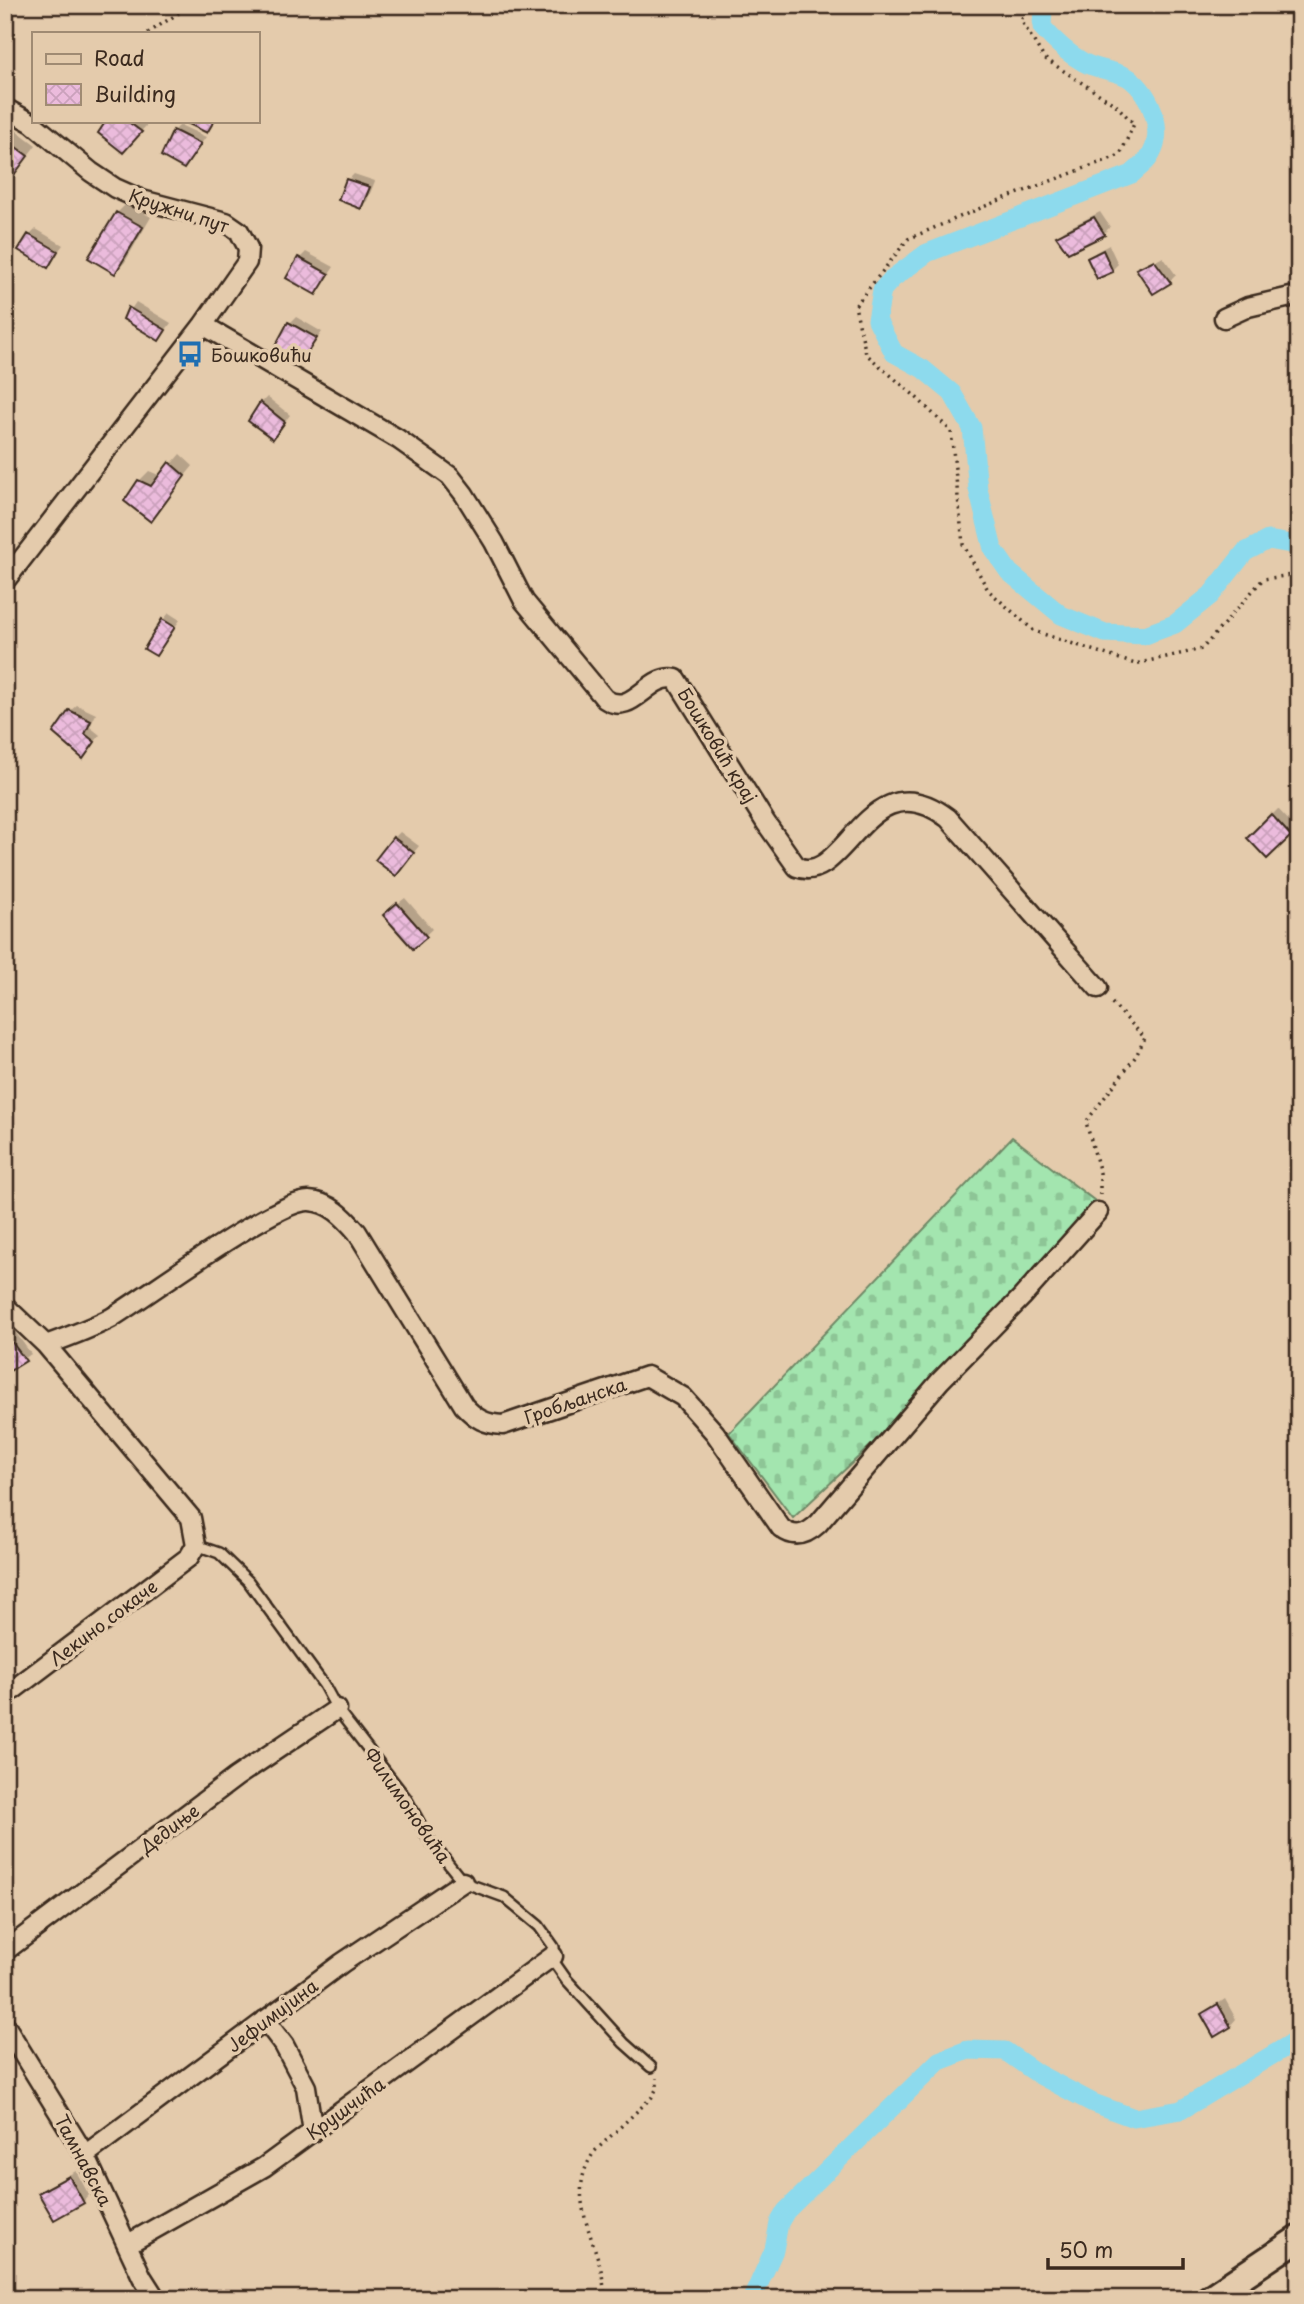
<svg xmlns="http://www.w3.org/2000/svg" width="1304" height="2304" font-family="'Playpen Sans',sans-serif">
  <defs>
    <pattern id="cemetery-stones" width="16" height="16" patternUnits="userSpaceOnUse" patternTransform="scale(1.75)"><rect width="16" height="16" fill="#a3e5af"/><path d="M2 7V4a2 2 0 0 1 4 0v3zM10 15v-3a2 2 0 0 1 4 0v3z" fill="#8dc596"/></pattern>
    <pattern id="building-cross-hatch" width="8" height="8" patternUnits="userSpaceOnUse" patternTransform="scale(1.75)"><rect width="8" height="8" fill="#ebbbdc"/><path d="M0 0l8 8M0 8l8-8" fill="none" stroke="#caa1bc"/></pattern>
  </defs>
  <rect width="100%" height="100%" fill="#e4cbac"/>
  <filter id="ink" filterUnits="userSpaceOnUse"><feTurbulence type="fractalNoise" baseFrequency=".0143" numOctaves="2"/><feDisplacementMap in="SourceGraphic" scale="14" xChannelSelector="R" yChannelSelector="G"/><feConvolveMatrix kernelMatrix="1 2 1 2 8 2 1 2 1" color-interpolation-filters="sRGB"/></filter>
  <g filter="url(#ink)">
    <!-- cemetery -->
    <path fill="url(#cemetery-stones)" stroke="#6f8866" stroke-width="2" d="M 1012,1137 L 1095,1201 L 940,1381 L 793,1518 L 729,1433 Z"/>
    <!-- shadow -->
    <path fill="#0003" d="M 109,121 L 141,121 L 147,125 L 123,150 L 100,132 Z
      M 5,122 L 36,145 L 5,185 Z
      M 180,125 L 206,137 L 184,167 L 174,131 Z
      M 354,174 L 375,181 L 367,201 L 360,207 L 348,180 Z
      M 127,203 L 151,217 L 125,262 L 115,272 L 91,257 L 117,213 Z
      M 1100,212 L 1110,227 L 1104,233 L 1069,251 L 1058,237 L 1064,230 Z
      M 36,229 L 63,245 L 47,266 L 30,235 Z
      M 1109,245 L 1118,264 L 1112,270 L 1089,258 L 1096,252 Z
      M 306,252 L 334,267 L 316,293 L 300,258 Z
      M 1163,257 L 1176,275 L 1170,281 L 1138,270 L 1143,264 L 1143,268 Z
      M 136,302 L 171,323 L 159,339 L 125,318 Z
      M 296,317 L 322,332 L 300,362 L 290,323 Z
      M 267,397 L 290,415 L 273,437 L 261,403 Z
      M 180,454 L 193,466 L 150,519 L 139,481 L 149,471 L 161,476 Z
      M 169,613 L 180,620 L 156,654 L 163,620 Z
      M 77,705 L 96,714 L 90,727 L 100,735 L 89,750 L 70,711 Z
      M 1278,809 L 1296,828 L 1267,856 L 1249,838 Z
      M 400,832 L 419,846 L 402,867 L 394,838 Z
      M 405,898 L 432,929 L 413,947 L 391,909 Z
      M 9,1323 L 31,1354 L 5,1372 L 5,1326 Z
      M 1225,1999 L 1236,2019 L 1230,2026 L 1203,2014 Z
      M 76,2171 L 89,2195 L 83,2202 L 41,2194 L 47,2187 Z
      M 8,2276 L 22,2299 L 5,2299 L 5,2277 Z"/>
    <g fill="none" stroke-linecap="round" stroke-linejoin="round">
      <!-- canal -->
      <path stroke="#8ddaed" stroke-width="19" d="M 1043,5 L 1042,27 C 1054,41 1067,53 1083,62 C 1097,70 1116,70 1129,78 C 1152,94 1167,135 1148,159 C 1144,164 1137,169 1132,174 L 927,253 L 893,278 L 882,290 L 877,320 L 894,353 L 923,369 L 952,393 L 972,428 L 978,489 L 993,549 L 1009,572 L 1061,615 L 1105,633 L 1145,635 L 1175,624 L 1211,595 L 1245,552 L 1268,540 L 1291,544 L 1299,548
        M 752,2299 L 774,2250 L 779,2223 L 786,2211 L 939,2061 L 968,2050 L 1005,2051 L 1038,2074 L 1093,2103 L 1134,2118 L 1181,2110 L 1299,2039"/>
    </g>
    <!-- building -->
    <path fill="url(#building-cross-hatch)" stroke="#3b2a1e" stroke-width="2" d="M 106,121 L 127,121 L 142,132 L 123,153 L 98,133 Z
      M 183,121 L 214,121 L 207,133 Z
      M 173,130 L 201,144 L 184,169 L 161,156 Z
      M 5,139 L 28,156 L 5,187 Z
      M 346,179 L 370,187 L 361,209 L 338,200 Z
      M 116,212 L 143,227 L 115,274 L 88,258 Z
      M 1094,217 L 1105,235 L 1068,253 L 1056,236 Z
      M 28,234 L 58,251 L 48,268 L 18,250 Z
      M 1103,250 L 1113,272 L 1097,279 L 1087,258 Z
      M 298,257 L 329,274 L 316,295 L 286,278 Z
      M 1154,260 L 1171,283 L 1153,294 L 1136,269 Z
      M 128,307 L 166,330 L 159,341 L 123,319 Z
      M 288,322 L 317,338 L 300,364 L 273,350 Z
      M 260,402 L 285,422 L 273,439 L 248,421 Z
      M 169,462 L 185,476 L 151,522 L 124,501 L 138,480 L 151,486 Z
      M 162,619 L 175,627 L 156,656 L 144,649 Z
      M 69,710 L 91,721 L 85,734 L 95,742 L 83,759 L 53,733 Z
      M 1271,814 L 1291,836 L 1267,859 L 1247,838 Z
      M 393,837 L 414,853 L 396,876 L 375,860 Z
      M 397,903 L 427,937 L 413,949 L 383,915 Z
      M 5,1333 L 26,1361 L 5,1374 Z
      M 1218,2004 L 1231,2027 L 1214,2037 L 1201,2014 Z
      M 69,2176 L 84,2203 L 54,2220 L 38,2193 Z"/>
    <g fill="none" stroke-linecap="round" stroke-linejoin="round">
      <!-- service casing -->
      <g stroke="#3b2a1e" stroke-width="14">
        <path id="service" d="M 196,1545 L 219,1553 L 248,1581 L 324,1685 L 337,1709 L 406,1798 L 428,1838 L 463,1882 L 504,1897 L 539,1926 L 554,1947 L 554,1962 L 566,1979 L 624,2043 L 651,2067"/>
      </g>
      <!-- minor casing -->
      <g stroke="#3b2a1e" stroke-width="23">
        <path id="minor" d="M 5,108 L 32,123 L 91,172 L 115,188 L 142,200 L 226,222 L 239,231 L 248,248 L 247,262 L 203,325 L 5,581
          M 1224,318 L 1248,307 L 1299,295
          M 203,325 L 398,439 L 450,476 L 464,494 L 494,542 L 524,601 L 605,699 C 633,718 648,672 676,679 L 766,823 L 797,867 C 846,887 867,757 948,818 L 1098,988
          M 5,1306 L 46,1345 L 191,1518 L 196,1545 L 189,1557 L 5,1696
          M 46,1345 C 68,1337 90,1329 111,1318 C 147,1296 276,1200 309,1201 C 330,1202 344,1217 357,1232 L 464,1406 C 476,1419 485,1424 503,1425 L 647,1376 L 683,1397 L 715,1433 L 781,1528 C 795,1539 806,1535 818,1524 L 940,1381 L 1022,1297 L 1098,1212
          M 5,1951 L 236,1777 L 337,1709
          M 265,2020 L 284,2045 L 306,2087 L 313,2132
          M 5,2025 L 85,2155 L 142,2277 L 156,2299
          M 85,2155 L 342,1963 L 463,1882
          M 128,2244 L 264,2167 L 553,1956"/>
      </g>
      <!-- secondary casing -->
      <g stroke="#3b2a1e" stroke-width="30">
        <path id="secondary" d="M 1208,2299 L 1299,2238"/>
      </g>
      <!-- path -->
      <path stroke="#3b2a1e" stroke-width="3.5" stroke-dasharray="2 5" stroke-linecap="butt" d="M 1029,5 L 1021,20 L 1044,58 L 1117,106 L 1134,124 L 1120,155 L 995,202 L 908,239 L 855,306 L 866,354 L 916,397 L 951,431 L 963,544 L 988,590 L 1034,631 L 1135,664 L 1202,649 L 1263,579 L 1299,574
        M 148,33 L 191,5
        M 1100,1195 L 1100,1173 L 1086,1122 L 1136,1056 L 1145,1038 L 1109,1000
        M 605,2299 C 604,2288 603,2277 600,2266 C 589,2226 567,2189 595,2151 L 652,2097 L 657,2088 L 657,2078"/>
      <!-- service -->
      <use href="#service" stroke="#e4cbac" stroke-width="9"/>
      <!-- minor -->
      <use href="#minor" stroke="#e4cbac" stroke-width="18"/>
      <!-- secondary -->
      <use href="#secondary" stroke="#e4cbac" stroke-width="24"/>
    </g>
  </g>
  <!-- icons -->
  <defs>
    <g id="bus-bare" transform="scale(2.1)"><path d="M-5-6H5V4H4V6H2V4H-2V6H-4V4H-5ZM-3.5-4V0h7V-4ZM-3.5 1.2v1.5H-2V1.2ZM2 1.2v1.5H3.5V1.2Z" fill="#1f6fb2" stroke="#e4cbac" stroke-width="2.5" paint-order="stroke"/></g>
  </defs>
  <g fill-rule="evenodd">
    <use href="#bus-bare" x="190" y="354"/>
  </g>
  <g text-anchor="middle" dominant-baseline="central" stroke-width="7" stroke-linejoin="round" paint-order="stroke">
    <!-- street labels -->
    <g font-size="18" fill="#3b2a1e" stroke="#e4cbac">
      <text transform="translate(179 210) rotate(18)">Кружни пут</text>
      <text transform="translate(718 745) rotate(58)">Бошковић крај</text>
      <text transform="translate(575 1400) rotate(-19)">Гробљанска</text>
      <text transform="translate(103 1622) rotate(-37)">Лекино сокаче</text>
      <text transform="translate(408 1805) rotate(55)">Филимоновића</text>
      <text transform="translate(169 1828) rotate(-37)">Дедиње</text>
      <text transform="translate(272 2015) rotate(-37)">Јефимијина</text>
      <text transform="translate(345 2108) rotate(-36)">Крушчића</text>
      <text transform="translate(84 2160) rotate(62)">Тамнавска</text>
    </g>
    <!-- poi labels -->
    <g font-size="18" fill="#3b2a1e" stroke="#e4cbac" text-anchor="start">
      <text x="211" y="354">Бошковићи</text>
    </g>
  </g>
  <!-- margin -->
  <rect width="1304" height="2304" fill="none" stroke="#e4cbac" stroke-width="28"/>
  <rect x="14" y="14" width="1276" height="2276" fill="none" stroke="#3b2a1e" stroke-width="2.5" filter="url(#ink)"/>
  <!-- legend -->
  <rect x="32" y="32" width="228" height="91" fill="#e4cbac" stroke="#a08b73" stroke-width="2"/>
  <rect x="46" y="54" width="35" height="10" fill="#e4cbac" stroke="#a08b73" stroke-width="2"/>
  <text x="94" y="66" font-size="21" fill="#3b2a1e">Road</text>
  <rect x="46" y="84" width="35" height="21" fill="url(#building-cross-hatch)" stroke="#a08b73" stroke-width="2"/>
  <text x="94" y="102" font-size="21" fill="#3b2a1e">Building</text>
  <!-- scale -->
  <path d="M1048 2258v10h135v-10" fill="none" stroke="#3b2a1e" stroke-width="3.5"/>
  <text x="1059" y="2258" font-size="21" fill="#3b2a1e" stroke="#e4cbac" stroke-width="5" paint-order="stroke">50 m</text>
</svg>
